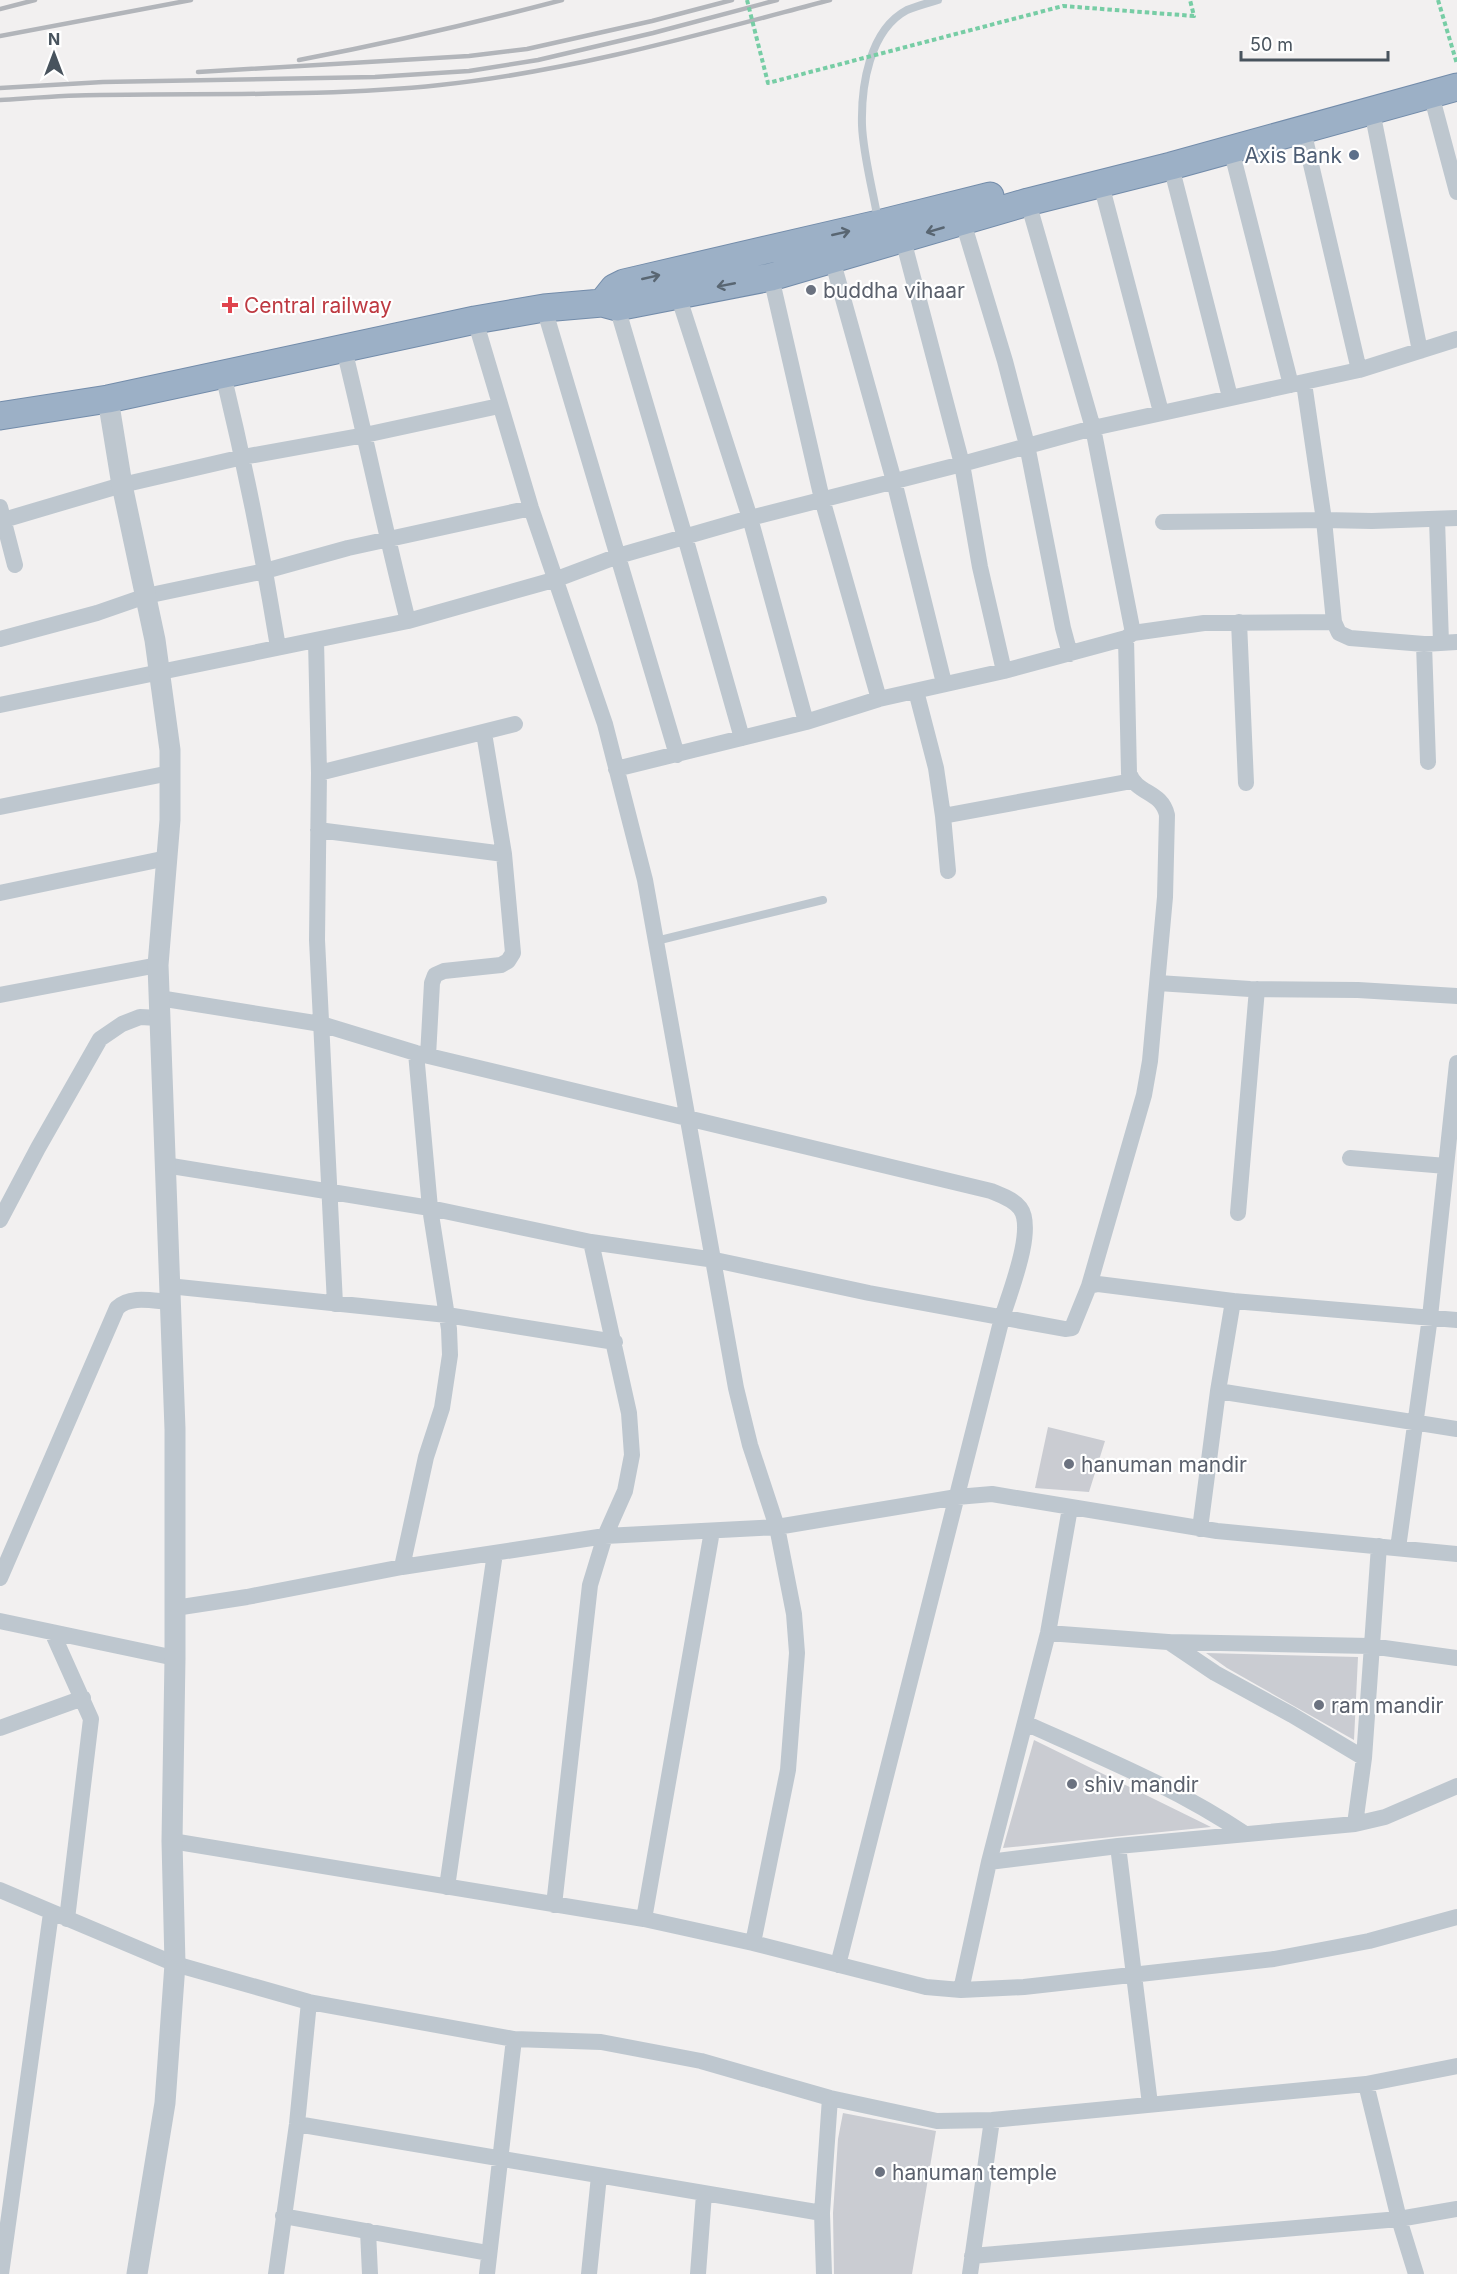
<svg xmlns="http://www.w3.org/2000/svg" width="1457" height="2274" font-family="Inter,sans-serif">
  <rect width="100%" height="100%" fill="#f2f0f0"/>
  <!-- building -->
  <path fill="#caccd2" d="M 1048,1427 L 1105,1441 L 1089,1492 L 1035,1488 Z
    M 1206,1653 L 1358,1657 L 1354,1740 L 1227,1668 Z
    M 1034,1740 L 1211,1827 L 1003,1848 Z
    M 843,2113 L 936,2131 L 912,2274 L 834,2274 L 833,2213 L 838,2139 Z"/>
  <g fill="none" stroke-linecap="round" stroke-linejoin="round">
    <!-- trunk casing -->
    <g stroke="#738caa" stroke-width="29">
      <path id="trunk" d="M 602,303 L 614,288 L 624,283 L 878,224 L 990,196
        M 0,416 L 108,399 L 475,320 L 544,308 L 602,303 L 617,307 L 771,277 L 1028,202 L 1171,166 L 1457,87"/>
    </g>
    <!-- path -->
    <path stroke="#77cda5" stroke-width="4" stroke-dasharray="4.5 3" stroke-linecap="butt" d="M 1438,0 L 1457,64"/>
    <!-- service -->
    <path stroke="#bec7cf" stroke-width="8" d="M 878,220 C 873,191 863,154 862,125 C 861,87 869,30 907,10 C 917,6 928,3 938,0
      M 656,941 L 823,900"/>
    <!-- minor -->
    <path stroke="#bec7cf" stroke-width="16" d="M 1431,94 L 1457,192
      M 1372,111 L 1420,351
      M 1303,130 L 1359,370
      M 1231,149 L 1291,385
      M 1171,166 L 1230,397
      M 1101,184 L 1161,412
      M 1028,202 L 1093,428 L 1133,633
      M 963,222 L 1005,361 L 1027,445 L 1063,628 L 1070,654
      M 901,232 L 962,464 L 980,567 L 1004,671
      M 832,259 L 894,481 L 944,683
      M 771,277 L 822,499 L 879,699
      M 678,295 L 750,518 L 806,722
      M 617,307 L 685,537 L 742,738
      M 544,308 L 677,755
      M 475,320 L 531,508 L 605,724 L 645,880 L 736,1388 L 750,1445 L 777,1527 L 794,1614 L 797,1653 L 788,1770 L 753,1943
      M 344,349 C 366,439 385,531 408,621
      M 223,374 C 245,465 263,555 278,647
      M 1304,383 L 1324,520 L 1334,622 L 1339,633 L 1350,638 L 1424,644 L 1457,642
      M 0,507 L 15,565
      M 1437,519 L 1441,643
      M 0,521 L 122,485 L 243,457 L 365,435 L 499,406
      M 1163,522 L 1324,520 L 1372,521 L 1457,518
      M 1239,622 L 1246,783
      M 0,639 L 97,613 L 146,596 L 265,571 L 348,548 L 531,508
      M 316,640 L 319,773 L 317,940 L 335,1304
      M 1424,644 L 1428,762
      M 916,691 L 936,768 L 943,816 L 948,871
      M 0,705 L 408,621 L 557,579 L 618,556 L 750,518 L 962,464 L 1093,428 L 1359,370 L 1457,339
      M 616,769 L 806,722 L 879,699 L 1004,671 L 1126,638 L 1133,633 L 1204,623 L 1334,622
      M 319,773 L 515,724
      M 0,807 L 170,773
      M 943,816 L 1132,781
      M 318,830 L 504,854
      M 0,893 L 167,858
      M 1158,983 L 1250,989 L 1358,990 L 1457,996
      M 0,995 L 158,965
      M 159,998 L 321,1024 L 416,1053 L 991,1191 C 1001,1195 1013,1199 1020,1208 C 1036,1229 1009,1294 1002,1318 L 838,1965
      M 428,1056 L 432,983 L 435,975 L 444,971 L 501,965 L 508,961 L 513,953 L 504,854 L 484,733
      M 1350,1158 L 1446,1166
      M 165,1165 L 430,1208 L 591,1242 L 715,1260 L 869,1293 L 1065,1329 L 1072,1328 L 1089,1286 L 1098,1284 L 1233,1301 L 1457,1320
      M 1238,1213 L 1257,989
      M 0,1220 L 38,1148 L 100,1039 L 122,1024 L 140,1017 L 159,1018
      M 169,1286 L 447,1315 L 615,1342
      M 1089,1286 L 1144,1095 L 1150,1061 L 1165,897 L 1167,815 C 1161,790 1137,795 1129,773 L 1126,638
      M 1218,1391 L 1457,1429
      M 1200,1529 L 1218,1391 L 1233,1301
      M 1398,1548 L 1430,1317 L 1457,1063
      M 402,1567 L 426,1457 L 442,1408 L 450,1355 L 449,1329 L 430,1208 L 416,1053
      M 0,1578 L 117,1308 C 130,1295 153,1301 170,1302
      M 175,1608 L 247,1597 L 402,1567 L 605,1536 L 777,1527 L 957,1497 L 992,1494 L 1217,1531 L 1457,1554
      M 0,1621 L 175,1658
      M 52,1632 L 91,1719 L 67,1919
      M 1048,1633 L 1168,1642 L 1370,1646 L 1457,1658
      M 1169,1642 L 1215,1673 L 1292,1715 L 1364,1758
      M 1025,1723 C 1101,1757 1177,1788 1245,1834
      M 0,1728 L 83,1698
      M 1355,1824 L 1364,1758 L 1379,1546
      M 172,1841 L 644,1919 L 753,1943 L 926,1987 L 961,1990 L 1024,1987 L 1274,1959 L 1369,1941 L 1457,1917
      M 1118,1846 L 1150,2104
      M 989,1862 L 1118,1846 L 1355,1824 L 1385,1817 L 1457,1786
      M 447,1887 L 495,1553
      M 0,1890 L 175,1964 L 309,2002 L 514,2039 L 601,2042 L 701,2061 L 830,2098 L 937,2121 L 992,2120 L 1366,2084 L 1457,2066
      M 554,1905 L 590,1585 L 605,1536 L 625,1491 L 632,1455 L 629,1413 L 591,1242
      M 644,1919 L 712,1531
      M 961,1990 L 989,1862 L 1048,1633 L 1070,1508
      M 1366,2084 L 1399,2219 L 1416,2274
      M 297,2124 L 822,2213
      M 283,2216 L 488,2253
      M 368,2231 L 370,2274
      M 972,2256 L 1399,2219 L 1457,2209
      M 1,2274 L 51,1913
      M 276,2274 L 297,2124 L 309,2002
      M 487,2274 L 514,2039
      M 589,2274 L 599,2176
      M 698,2274 L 704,2194
      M 824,2274 L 822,2213 L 830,2098
      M 970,2274 L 992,2120"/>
    <!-- tertiary -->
    <path stroke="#bec7cf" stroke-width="21" d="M 108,399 L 122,485 L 155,640 L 170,750 L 170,820 L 158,965 L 175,1429 L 175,1658 L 172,1841 L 175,1964 L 165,2103 L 137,2274"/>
    <!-- trunk -->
    <use href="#trunk" stroke="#9cb0c6" stroke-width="27"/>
    <!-- rail -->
    <path stroke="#b2b5ba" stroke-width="4.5" d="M 0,9 L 35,0
      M 0,36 L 191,0
      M 299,60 C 388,43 475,23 562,0
      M 198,72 L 469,56 L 527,49 L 652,21 L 732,0
      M 0,88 L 103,82 L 375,77 L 469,71 L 538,60 L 653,33 L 777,0
      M 0,100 C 33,98 67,95 100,95 C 213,93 327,97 440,85 C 573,71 701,34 830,0"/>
    <!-- path-bridge -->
    <path stroke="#77cda5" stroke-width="4" stroke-dasharray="4.5 3" stroke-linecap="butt" d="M 747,0 L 768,83 L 1063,6 L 1194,16 L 1190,0"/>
  </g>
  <!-- one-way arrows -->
  <defs><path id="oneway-shaft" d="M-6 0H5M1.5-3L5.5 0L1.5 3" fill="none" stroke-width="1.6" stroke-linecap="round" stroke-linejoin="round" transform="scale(1.5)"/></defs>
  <g stroke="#596672">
    <use href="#oneway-shaft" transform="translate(935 230) rotate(164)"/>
    <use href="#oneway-shaft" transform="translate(841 233) rotate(-13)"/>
    <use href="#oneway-shaft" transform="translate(651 277) rotate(-13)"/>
    <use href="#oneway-shaft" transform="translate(726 285) rotate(169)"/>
  </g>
  <!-- markers -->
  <circle fill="#5c6f8a" stroke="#fff" stroke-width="2" cx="1354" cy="155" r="6"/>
  <g fill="#6b7280" stroke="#fff" stroke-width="2">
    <circle cx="811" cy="290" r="6"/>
    <circle cx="1069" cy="1464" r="6"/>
    <circle cx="1319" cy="1705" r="6"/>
    <circle cx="1072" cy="1784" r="6"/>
    <circle cx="880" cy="2172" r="6"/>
  </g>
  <path fill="#e0444e" stroke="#fff" stroke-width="2" d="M227 296h6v6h6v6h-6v6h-6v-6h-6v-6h6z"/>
  <g text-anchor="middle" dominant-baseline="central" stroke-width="4.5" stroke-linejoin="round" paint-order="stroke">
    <!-- service labels -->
    <g font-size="21" fill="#4e5e75" stroke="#fff" text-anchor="end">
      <text x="1342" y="155">Axis Bank</text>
    </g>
    <!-- worship labels -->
    <g font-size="21" fill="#5b616d" stroke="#fff" text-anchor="start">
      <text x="823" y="290">buddha vihaar</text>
      <text x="1081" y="1464">hanuman mandir</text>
      <text x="1331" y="1705">ram mandir</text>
      <text x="1084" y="1784">shiv mandir</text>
      <text x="892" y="2172">hanuman temple</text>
    </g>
    <!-- health labels -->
    <g font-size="21" fill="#be3a42" stroke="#fff" text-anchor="start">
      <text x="244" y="305">Central railway</text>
    </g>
  </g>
  <!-- north arrow -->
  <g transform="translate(54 54)" stroke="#ffffff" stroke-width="4.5" paint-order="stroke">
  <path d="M0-4.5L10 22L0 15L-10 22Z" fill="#48535d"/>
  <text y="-9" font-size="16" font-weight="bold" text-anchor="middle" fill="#48535d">N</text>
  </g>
  <!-- scale -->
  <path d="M1241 51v9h147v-9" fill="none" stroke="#48535d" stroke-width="3"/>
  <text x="1250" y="51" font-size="18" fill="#48535d" stroke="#ffffff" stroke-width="4.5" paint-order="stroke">50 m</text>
</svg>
